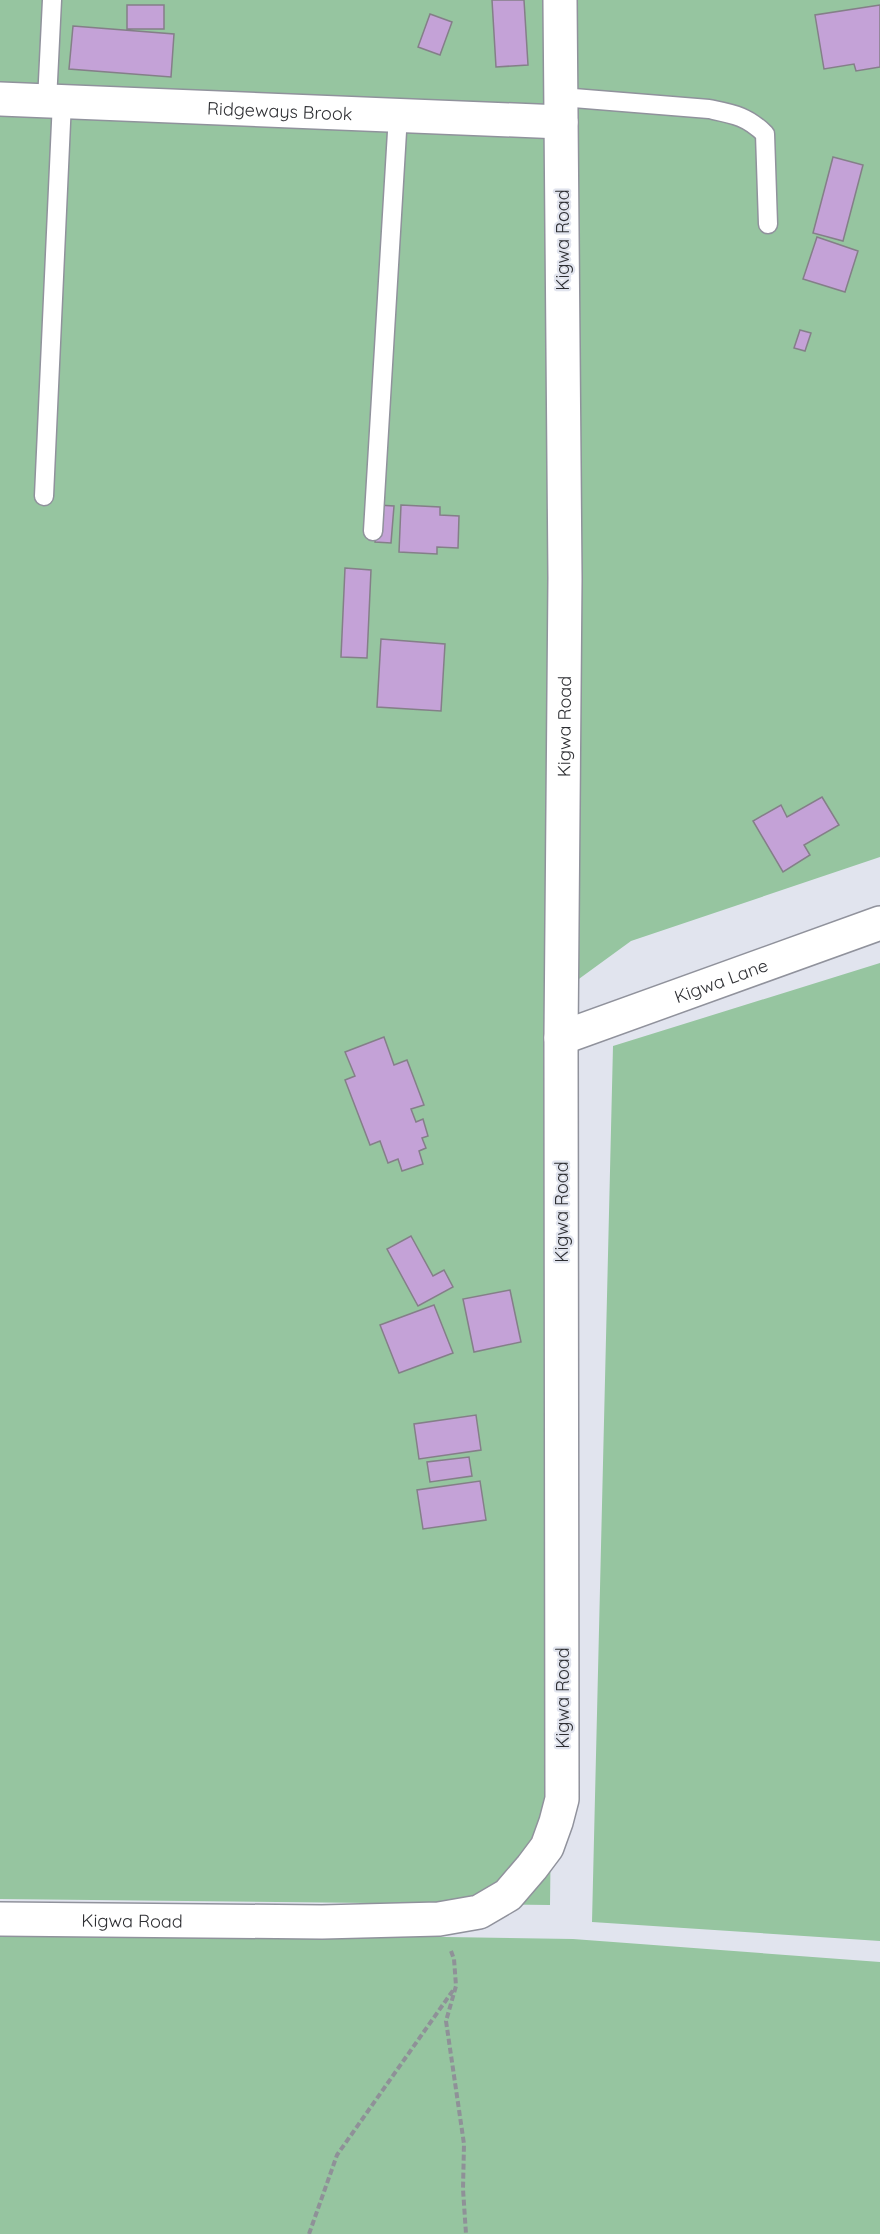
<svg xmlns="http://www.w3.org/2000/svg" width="880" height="2234" font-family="Quicksand,sans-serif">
  <rect width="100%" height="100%" fill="#e1e4ee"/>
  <!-- green -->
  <path fill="#96c5a0" d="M 0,0 L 880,0 L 880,857 L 631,941 L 561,992 L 550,1905 L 0,1899 Z
    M 880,963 L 880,1941 L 592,1922 L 613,1046 Z
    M 0,1930 L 573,1939 L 880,1962 L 880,2234 L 0,2234 Z"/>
  <!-- building -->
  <path fill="#c4a2d7" stroke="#847f88" stroke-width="1.5" d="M 492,0 L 524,0 L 528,65 L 496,67 Z
    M 127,5 L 164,5 L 164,29 L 127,29 Z
    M 880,5 L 880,67 L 856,71 L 854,64 L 824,69 L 815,15 Z
    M 430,14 L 452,22 L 440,55 L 418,47 Z
    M 73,26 L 174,34 L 171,77 L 69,69 Z
    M 833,157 L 863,165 L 843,241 L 813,233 Z
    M 817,237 L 858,251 L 845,292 L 803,279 Z
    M 800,330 L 811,333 L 805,351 L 794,348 Z
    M 378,505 L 394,506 L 391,543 L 375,542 Z
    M 401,505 L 440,507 L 440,515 L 459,516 L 458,548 L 437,547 L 437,554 L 399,552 Z
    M 345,568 L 371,570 L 367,658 L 341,657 Z
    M 381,639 L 445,644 L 441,711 L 377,707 Z
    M 822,797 L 839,825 L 804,845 L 810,855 L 783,872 L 753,821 L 781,805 L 787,817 Z
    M 384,1037 L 394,1065 L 407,1060 L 424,1105 L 411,1109 L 416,1122 L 423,1119 L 428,1136 L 422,1138 L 426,1148 L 419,1151 L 423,1164 L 402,1171 L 398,1159 L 388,1163 L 380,1141 L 370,1145 L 345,1080 L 355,1076 L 345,1052 Z
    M 411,1236 L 433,1276 L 444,1270 L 453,1287 L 418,1306 L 387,1249 Z
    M 510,1290 L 521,1342 L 474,1352 L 463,1299 Z
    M 434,1305 L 453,1353 L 399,1373 L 380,1325 Z
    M 476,1415 L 481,1450 L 419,1459 L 414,1424 Z
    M 469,1457 L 472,1476 L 430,1482 L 427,1462 Z
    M 480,1481 L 486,1520 L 423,1529 L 417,1490 Z"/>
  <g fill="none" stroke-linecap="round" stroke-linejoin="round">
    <!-- lane casing -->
    <g stroke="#90929c" stroke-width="21">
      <path id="lane" d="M 561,97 L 709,109 C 733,114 747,116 765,134 L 768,224
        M 47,101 L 52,0
        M 44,496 L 62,101
        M 373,531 L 398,115"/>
    </g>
    <!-- street casing -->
    <g stroke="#90929c" stroke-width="36">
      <g id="street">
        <path id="s1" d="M 0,99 L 561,122"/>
        <path id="s2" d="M 561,1038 L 880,923"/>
        <path id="s3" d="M 0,1919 L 322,1922 L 439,1919 L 479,1912 L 508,1895 L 532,1867 L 547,1847 L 556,1822 L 562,1799 L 561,1038 L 565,578 L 560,0"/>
      </g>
    </g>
    <!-- path -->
    <path stroke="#8f9198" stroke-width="4" stroke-dasharray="6 3" stroke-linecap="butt" d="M 451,1951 L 454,1959 L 456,1986 L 446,2021 L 464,2144 L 463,2189 L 466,2234
      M 309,2234 L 337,2155 L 454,1989"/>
    <!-- lane -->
    <use href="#lane" stroke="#fff" stroke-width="18"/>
    <!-- street -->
    <use href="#street" stroke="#fff" stroke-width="33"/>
  </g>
  <g text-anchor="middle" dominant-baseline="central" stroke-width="4.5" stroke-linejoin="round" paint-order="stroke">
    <!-- street labels -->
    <g font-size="18" fill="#2d2e32" stroke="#e1e4ee">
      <text stroke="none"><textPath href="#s1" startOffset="280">Ridgeways Brook</textPath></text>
      <text transform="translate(562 240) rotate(-90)">Kigwa Road</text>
      <text stroke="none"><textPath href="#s3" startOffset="1698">Kigwa Road</textPath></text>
      <text stroke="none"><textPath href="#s2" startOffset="170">Kigwa Lane</textPath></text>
      <text transform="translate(561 1212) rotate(-90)">Kigwa Road</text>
      <text transform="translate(562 1698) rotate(-90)">Kigwa Road</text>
      <text stroke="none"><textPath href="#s3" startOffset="132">Kigwa Road</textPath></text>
    </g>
  </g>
</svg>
